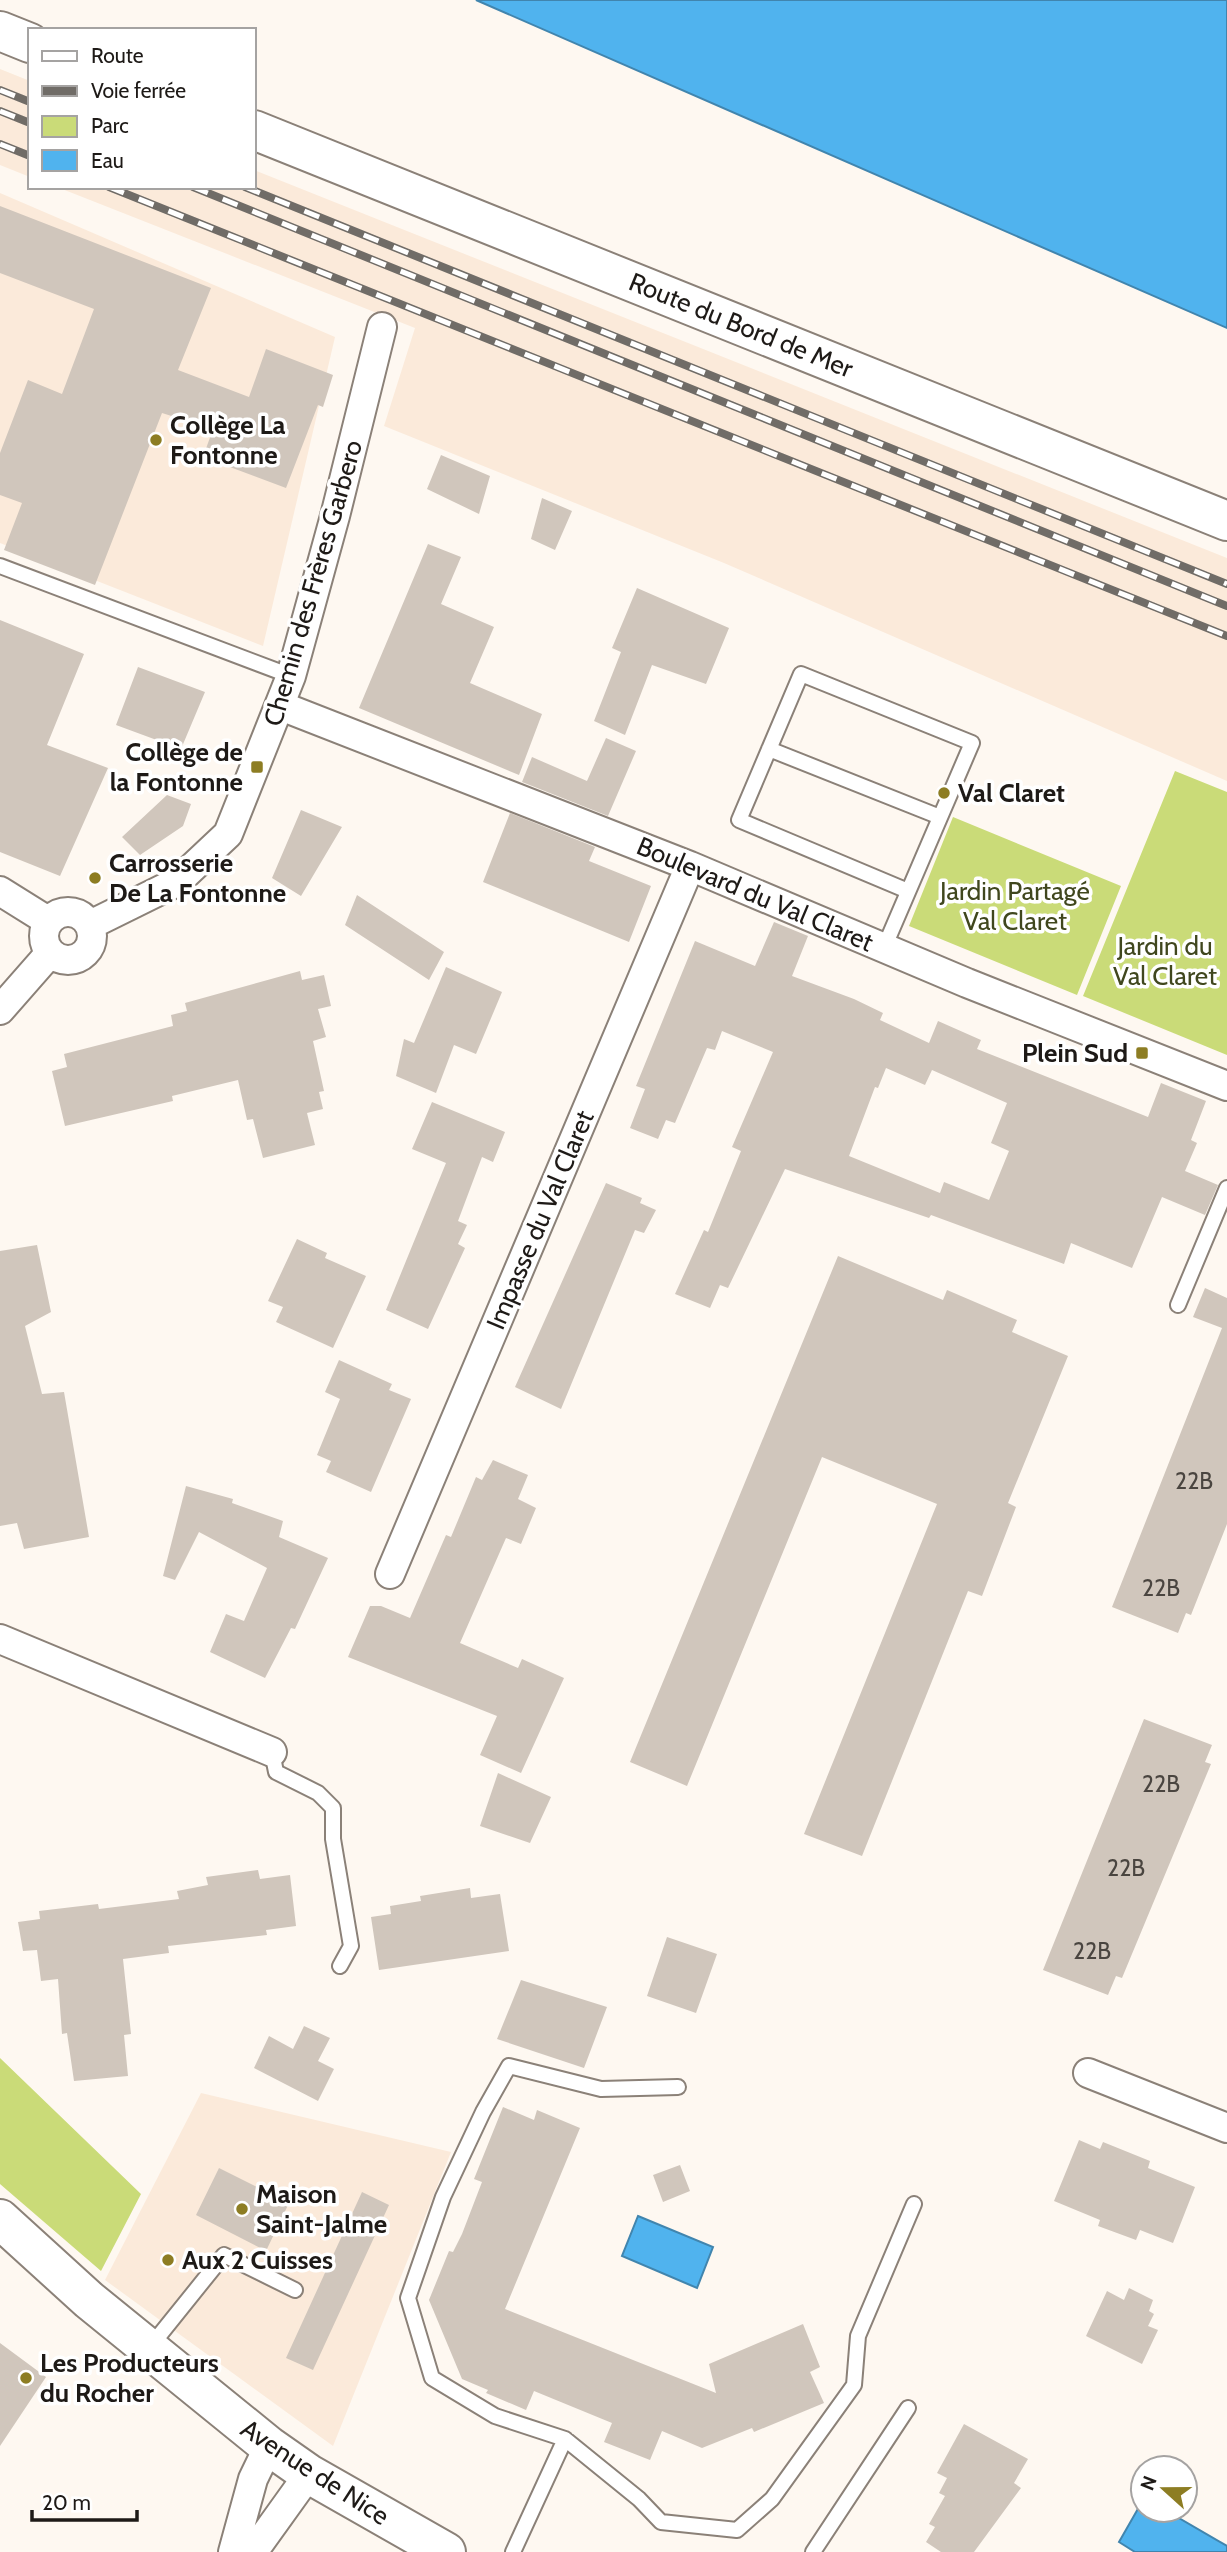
<svg xmlns="http://www.w3.org/2000/svg" width="1227" height="2552" font-family="Cabin,sans-serif">
  <rect width="100%" height="100%" fill="#fef8f1"/>
  <!-- built -->
  <path fill="#fbeada" d="M 0,69 L 30,81 L 30,177 L 0,165 Z
    M 254,170 L 1227,558 L 1227,781 L 724,563 L 384,426 L 415,328 L 57,187 L 254,187 Z
    M 0,193 L 335,337 L 263,646 L 0,543 Z
    M 201,2093 L 451,2152 L 333,2446 L 105,2280 Z"/>
  <!-- green -->
  <path fill="#cadb78" d="M 1175,771 L 1227,792 L 1227,1055 L 1083,996 Z
    M 953,817 L 1121,886 L 1077,995 L 909,926 Z
    M 0,2058 L 141,2194 L 101,2271 L 0,2184 Z"/>
  <!-- water -->
  <path fill="#50b3ee" stroke="#4185ae" stroke-width="2" d="M 476,0 L 1227,0 L 1227,328 Z
    M 638,2216 L 713,2247 L 697,2288 L 622,2256 Z
    M 1143,2500 L 1143,2510 L 1165,2510 L 1227,2546 L 1227,2552 L 1135,2552 L 1119,2542 Z"/>
  <!-- building -->
  <path fill="#d0c6bc" fill-rule="evenodd" d="M 0,206 L 211,288 L 178,370 L 249,397 L 266,349 L 333,375 L 323,407 L 318,405 L 286,488 L 203,457 L 213,429 L 162,413 L 95,585 L 4,550 L 22,503 L 0,495 L 0,453 L 28,380 L 62,394 L 94,309 L 0,273 Z
    M 441,455 L 490,476 L 479,514 L 427,489 Z
    M 542,498 L 572,511 L 555,550 L 531,539 Z
    M 428,544 L 461,557 L 441,604 L 494,627 L 470,683 L 542,714 L 519,775 L 359,708 Z
    M 637,588 L 729,628 L 706,684 L 652,665 L 625,735 L 594,721 L 621,652 L 612,648 Z
    M 0,620 L 84,654 L 47,745 L 108,768 L 60,876 L 0,852 Z
    M 138,667 L 205,692 L 181,749 L 116,725 Z
    M 606,738 L 636,751 L 608,816 L 522,782 L 532,757 L 587,781 Z
    M 167,795 L 191,804 L 183,826 L 140,855 L 122,837 Z
    M 301,810 L 342,827 L 301,896 L 272,878 Z
    M 510,813 L 595,847 L 589,861 L 651,886 L 629,942 L 483,882 Z
    M 357,895 L 444,952 L 429,980 L 345,925 Z
    M 774,922 L 808,936 L 792,976 L 854,999 L 883,1013 L 880,1020 L 929,1043 L 938,1021 L 981,1040 L 977,1049 L 1148,1117 L 1161,1083 L 1206,1101 L 1191,1140 L 1197,1143 L 1185,1171 L 1218,1185 L 1205,1215 L 1162,1197 L 1132,1268 L 1071,1243 L 1064,1264 L 931,1215 L 929,1218 L 785,1169 L 728,1288 L 720,1285 L 710,1308 L 675,1294 L 704,1230 L 708,1232 L 741,1151 L 732,1147 L 773,1052 L 722,1031 L 715,1050 L 707,1048 L 675,1123 L 666,1120 L 658,1139 L 630,1128 L 645,1089 L 636,1086 L 695,941 L 755,966 ZM 886,1068 L 925,1085 L 932,1070 L 1007,1103 L 991,1143 L 1009,1151 L 989,1200 L 944,1182 L 940,1193 L 849,1156 L 875,1087 L 878,1088 Z
    M 446,967 L 502,992 L 476,1054 L 454,1045 L 436,1093 L 396,1076 L 404,1039 L 414,1043 Z
    M 300,971 L 302,980 L 324,975 L 331,1006 L 318,1009 L 326,1037 L 313,1041 L 324,1091 L 319,1092 L 323,1109 L 307,1113 L 315,1145 L 263,1158 L 253,1119 L 247,1120 L 238,1080 L 172,1096 L 173,1101 L 65,1126 L 52,1071 L 67,1067 L 64,1054 L 173,1026 L 171,1015 L 187,1011 L 185,1003 Z
    M 432,1102 L 505,1132 L 493,1162 L 482,1157 L 458,1221 L 467,1225 L 458,1244 L 465,1248 L 428,1329 L 386,1310 L 446,1163 L 412,1149 Z
    M 606,1183 L 642,1198 L 640,1203 L 656,1210 L 644,1233 L 635,1230 L 561,1409 L 515,1387 Z
    M 297,1239 L 327,1253 L 325,1258 L 366,1276 L 333,1348 L 276,1322 L 283,1307 L 268,1301 Z
    M 37,1245 L 51,1312 L 25,1326 L 42,1394 L 64,1392 L 89,1537 L 24,1549 L 17,1523 L 0,1526 L 0,1251 Z
    M 838,1256 L 943,1300 L 947,1290 L 1017,1320 L 1012,1332 L 1068,1356 L 1008,1503 L 1016,1507 L 982,1596 L 968,1591 L 862,1856 L 804,1834 L 937,1504 L 822,1457 L 687,1786 L 630,1762 Z
    M 1205,1288 L 1227,1298 L 1227,1524 L 1191,1615 L 1186,1613 L 1178,1633 L 1112,1607 L 1222,1328 L 1193,1317 Z
    M 339,1360 L 392,1384 L 389,1390 L 411,1399 L 371,1492 L 326,1472 L 331,1461 L 317,1455 L 340,1399 L 325,1392 Z
    M 493,1460 L 528,1475 L 518,1499 L 536,1508 L 521,1544 L 506,1538 L 460,1643 L 518,1668 L 522,1659 L 564,1678 L 521,1773 L 480,1755 L 497,1716 L 348,1657 L 370,1606 L 381,1606 L 410,1618 L 446,1535 L 451,1537 L 476,1477 L 482,1480 Z
    M 186,1486 L 233,1499 L 232,1503 L 283,1521 L 279,1537 L 328,1558 L 295,1629 L 291,1628 L 265,1678 L 210,1652 L 226,1614 L 244,1621 L 267,1568 L 199,1532 L 175,1580 L 163,1576 Z
    M 1144,1719 L 1212,1745 L 1205,1762 L 1211,1764 L 1122,1978 L 1116,1976 L 1108,1995 L 1043,1970 Z
    M 498,1773 L 551,1797 L 530,1843 L 480,1826 Z
    M 258,1870 L 260,1879 L 290,1875 L 296,1926 L 266,1930 L 267,1935 L 168,1946 L 169,1953 L 123,1959 L 131,2034 L 124,2035 L 128,2076 L 74,2081 L 67,2033 L 62,2034 L 58,1979 L 41,1981 L 37,1950 L 23,1951 L 18,1922 L 40,1919 L 39,1911 L 98,1904 L 99,1909 L 179,1899 L 177,1891 L 208,1885 L 206,1877 Z
    M 470,1888 L 471,1898 L 500,1894 L 509,1951 L 379,1970 L 371,1917 L 391,1914 L 390,1906 L 421,1901 L 420,1896 Z
    M 667,1937 L 717,1954 L 696,2013 L 647,1996 Z
    M 521,1980 L 607,2007 L 584,2068 L 497,2039 Z
    M 304,2026 L 330,2038 L 318,2061 L 334,2069 L 318,2101 L 254,2068 L 269,2036 L 293,2049 Z
    M 503,2107 L 534,2120 L 537,2110 L 580,2128 L 505,2309 L 716,2393 L 709,2364 L 803,2324 L 820,2367 L 810,2372 L 824,2403 L 754,2432 L 752,2428 L 702,2448 L 662,2431 L 650,2460 L 604,2442 L 612,2423 L 534,2391 L 526,2410 L 486,2393 L 488,2390 L 462,2379 L 429,2300 L 449,2251 L 453,2252 L 462,2234 L 482,2182 L 474,2179 Z
    M 1079,2140 L 1100,2149 L 1103,2142 L 1150,2161 L 1148,2168 L 1195,2187 L 1173,2243 L 1140,2230 L 1136,2240 L 1098,2226 L 1100,2220 L 1054,2201 Z
    M 680,2165 L 690,2191 L 663,2202 L 653,2175 Z
    M 219,2168 L 289,2203 L 266,2251 L 196,2215 Z
    M 362,2192 L 389,2205 L 313,2370 L 286,2358 Z
    M 1129,2288 L 1153,2300 L 1149,2311 L 1154,2314 L 1148,2326 L 1158,2330 L 1142,2364 L 1086,2336 L 1107,2291 L 1124,2300 Z
    M 0,2343 L 46,2377 L 0,2446 Z
    M 964,2424 L 1028,2459 L 1014,2483 L 1021,2488 L 974,2552 L 941,2552 L 926,2542 L 935,2527 L 929,2524 L 945,2496 L 939,2493 L 947,2478 L 937,2473 Z"/>
  <g fill="none" stroke-linecap="round" stroke-linejoin="round">
    <!-- lane casing -->
    <g stroke="#8b8178" stroke-width="18">
      <path id="lane" d="M 0,566 L 291,676
        M 769,749 L 940,817
        M 884,948 L 972,743 L 801,674 L 739,820 L 908,891
        M 1178,1305 L 1227,1188
        M 272,1752 L 276,1772 L 318,1793 L 333,1808 L 333,1839 L 351,1946 L 340,1966
        M 678,2087 L 601,2089 L 509,2066 L 483,2112 L 443,2197 L 408,2298 L 432,2378 L 495,2416 L 565,2439 L 639,2499 L 661,2522 L 737,2530 L 772,2499 L 854,2385 L 858,2336 L 914,2204
        M 150,2347 L 224,2255 L 295,2290
        M 513,2552 L 565,2439
        M 813,2552 L 908,2408"/>
    </g>
    <!-- street casing -->
    <g stroke="#8b8178" stroke-width="32">
      <path id="street" d="M 281,706 L 690,866 L 967,983 L 1227,1086
        M 0,891 L 48,921
        M44 936a24 24 0 1 1 48 0a24 24 0 1 1-48 0Z
        M 90,925 L 177,882 L 228,834 L 291,676 L 335,516 L 382,327
        M 0,1010 L 50,953
        M 390,1574 L 690,866
        M 0,1639 L 272,1752
        M 1088,2073 L 1227,2128
        M 233,2552 L 253,2479 L 269,2446
        M 253,2552 L 309,2474"/>
    </g>
    <!-- primary casing -->
    <g stroke="#8b8178" stroke-width="42">
      <path id="primary" d="M 0,31 L 30,43
        M 254,130 L 1227,521
        M 0,2219 L 89,2300 L 269,2446 L 309,2474 L 446,2552"/>
    </g>
    <!-- lane -->
    <use href="#lane" stroke="#fff" stroke-width="14"/>
    <!-- street -->
    <use href="#street" stroke="#fff" stroke-width="28"/>
    <!-- primary -->
    <use href="#primary" stroke="#fff" stroke-width="38"/>
    <!-- rail casing -->
    <g stroke="#706c67" stroke-width="8">
      <path id="rail" d="M 0,90 L 30,102
        M 0,111 L 30,123
        M 0,144 L 30,156
        M 109,187 L 1227,636
        M 193,187 L 1227,606
        M 245,187 L 1227,584"/>
    </g>
    <!-- rail -->
    <use href="#rail" stroke="#fff" stroke-width="5" stroke-dasharray="16" stroke-linecap="butt"/>
  </g>
  <!-- markers -->
  <g fill="#8d7d23" stroke="#fff" stroke-width="2.5">
    <circle cx="156" cy="440" r="7"/>
    <rect x="250" y="760" width="14" height="14" rx="3.5"/>
    <circle cx="944" cy="793" r="7"/>
    <circle cx="95" cy="878" r="7"/>
    <rect x="1135" y="1046" width="14" height="14" rx="3.5"/>
    <circle cx="242" cy="2209" r="7"/>
    <circle cx="168" cy="2260" r="7"/>
    <circle cx="26" cy="2378" r="7"/>
  </g>
  <g text-anchor="middle" dominant-baseline="central" stroke-width="7" stroke-linejoin="round" paint-order="stroke">
    <!-- number labels -->
    <g font-size="23" fill="#4a4540">
      <text x="1194" y="1481">22B</text>
      <text x="1161" y="1588">22B</text>
      <text x="1161" y="1784">22B</text>
      <text x="1126" y="1868">22B</text>
      <text x="1092" y="1951">22B</text>
    </g>
    <!-- street labels -->
    <g font-size="26" fill="#1e1a17" stroke="#fff">
      <text transform="translate(741 325) rotate(22)">Route du Bord de Mer</text>
      <text transform="translate(313 583) rotate(-74)">Chemin des Frères Garbero</text>
      <text transform="translate(755 894) rotate(23)">Boulevard du Val Claret</text>
      <text transform="translate(540 1220) rotate(-67)">Impasse du Val Claret</text>
      <text transform="translate(315 2472) rotate(33)">Avenue de Nice</text>
    </g>
    <!-- poi labels -->
    <g font-size="26" font-weight="bold" fill="#1e1a17" stroke="#fff" text-anchor="start">
      <text x="170" y="425">Collège La<tspan x="170" dy="30">Fontonne</tspan></text>
      <text x="243" y="752" text-anchor="end">Collège de<tspan x="243" dy="30">la Fontonne</tspan></text>
      <text x="958" y="793">Val Claret</text>
      <text x="109" y="863">Carrosserie<tspan x="109" dy="30">De La Fontonne</tspan></text>
      <text x="1128" y="1053" text-anchor="end">Plein Sud</text>
      <text x="256" y="2194">Maison<tspan x="256" dy="30">Saint-Jalme</tspan></text>
      <text x="182" y="2260">Aux 2 Cuisses</text>
      <text x="40" y="2363">Les Producteurs<tspan x="40" dy="30">du Rocher</tspan></text>
    </g>
    <!-- park labels -->
    <g font-size="26" fill="#40471e" stroke="#fff">
      <text x="1015" y="891">Jardin Partagé<tspan x="1015" dy="30">Val Claret</tspan></text>
      <text x="1165" y="946">Jardin du<tspan x="1165" dy="30">Val Claret</tspan></text>
    </g>
  </g>
  <!-- legend -->
  <rect x="28" y="28" width="228" height="161" fill="#ffffff" stroke="#a5a3a2" stroke-width="2"/>
  <rect x="42" y="51" width="35" height="10" fill="#ffffff" stroke="#a5a3a2" stroke-width="2"/>
  <text x="91" y="63" font-size="21" fill="#1e1a17">Route</text>
  <rect x="42" y="86" width="35" height="10" fill="#706c67" stroke="#a5a3a2" stroke-width="2"/>
  <text x="91" y="98" font-size="21" fill="#1e1a17">Voie ferrée</text>
  <rect x="42" y="116" width="35" height="21" fill="#cadb78" stroke="#a5a3a2" stroke-width="2"/>
  <text x="91" y="133" font-size="21" fill="#1e1a17">Parc</text>
  <rect x="42" y="150" width="35" height="21" fill="#50b3ee" stroke="#a5a3a2" stroke-width="2"/>
  <text x="91" y="168" font-size="21" fill="#1e1a17">Eau</text>
  <!-- north arrow -->
  <g transform="translate(1164 2489) rotate(291)"><circle r="33" fill="#ffffff" stroke="#a5a3a2" stroke-width="2"/>
  <path d="M0-5L12 26L0 18L-12 26Z" fill="#8d7d23"/>
  <text y="-10" font-size="19" font-weight="bold" text-anchor="middle" fill="#1e1a17">N</text>
  </g>
  <!-- scale -->
  <path d="M32 2510v10h105v-10" fill="none" stroke="#1e1a17" stroke-width="3.5"/>
  <text x="42" y="2510" font-size="21" fill="#1e1a17" stroke="#ffffff" stroke-width="5" paint-order="stroke">20 m</text>
</svg>
